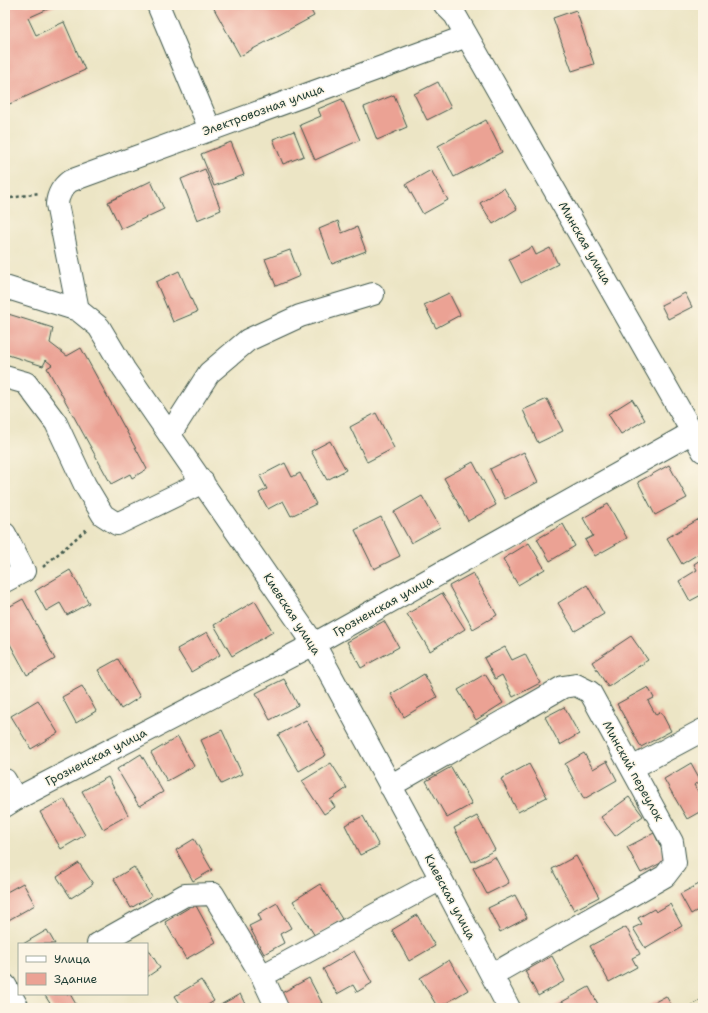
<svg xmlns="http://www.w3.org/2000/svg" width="708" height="1013" font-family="'Shantell Sans',sans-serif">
  <rect width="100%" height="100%" fill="#fcf5e5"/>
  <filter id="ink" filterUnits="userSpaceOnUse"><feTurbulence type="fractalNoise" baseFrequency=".025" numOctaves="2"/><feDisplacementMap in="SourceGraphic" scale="8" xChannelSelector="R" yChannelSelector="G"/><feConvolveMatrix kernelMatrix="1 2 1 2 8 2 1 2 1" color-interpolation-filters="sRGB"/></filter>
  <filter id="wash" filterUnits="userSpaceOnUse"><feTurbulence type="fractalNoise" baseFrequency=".012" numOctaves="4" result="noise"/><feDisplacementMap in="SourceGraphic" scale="16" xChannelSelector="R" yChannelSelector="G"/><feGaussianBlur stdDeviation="0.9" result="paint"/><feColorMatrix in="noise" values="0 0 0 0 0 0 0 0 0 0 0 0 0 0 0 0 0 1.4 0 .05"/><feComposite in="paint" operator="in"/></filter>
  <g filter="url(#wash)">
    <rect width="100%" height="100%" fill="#ece5c5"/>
    <g id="blocks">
      <!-- building -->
      <path fill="#eba294" d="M 5,5 L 57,5 L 28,18 L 36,35 L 64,22 L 85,70 L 5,106 L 5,49 L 7,48 L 5,44 Z
        M 212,5 L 308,5 L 314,16 L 240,56 Z
        M 576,10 L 594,64 L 572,71 L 553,18 Z
        M 438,82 L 451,108 L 427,120 L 414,94 Z
        M 394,95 L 407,127 L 377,140 L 364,107 Z
        M 342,99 L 360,140 L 315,160 L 300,125 L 321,116 L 318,109 Z
        M 486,120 L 502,152 L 454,177 L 438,146 Z
        M 294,131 L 304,156 L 283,164 L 273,139 Z
        M 231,142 L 244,175 L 214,186 L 201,154 Z
        M 205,169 L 221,210 L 197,220 L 181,179 Z
        M 431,170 L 448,200 L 423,214 L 406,184 Z
        M 151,181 L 164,209 L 121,229 L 108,202 Z
        M 504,188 L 517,209 L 493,224 L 480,203 Z
        M 338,221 L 342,233 L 357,227 L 366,251 L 332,264 L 319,229 Z
        M 532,247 L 536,255 L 550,248 L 558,264 L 521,283 L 509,259 Z
        M 290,250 L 300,276 L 276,286 L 265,259 Z
        M 179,271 L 197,312 L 173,322 L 156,282 Z
        M 449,293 L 460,315 L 436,328 L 424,305 Z
        M 685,293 L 692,307 L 668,319 L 661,305 Z
        M 5,313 L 53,328 L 50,343 L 67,356 L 81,348 L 147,469 L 132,478 L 130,474 L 111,484 L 47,368 L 52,365 L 46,360 L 43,366 L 5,354 Z
        M 547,399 L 563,431 L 538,443 L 523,410 Z
        M 632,399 L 645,420 L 621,434 L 608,414 Z
        M 376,413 L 394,448 L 367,462 L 350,427 Z
        M 330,441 L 346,470 L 327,480 L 311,451 Z
        M 524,452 L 538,482 L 505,499 L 490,469 Z
        M 473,462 L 496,505 L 468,521 L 444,478 Z
        M 285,463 L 292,477 L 300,473 L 316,504 L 291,516 L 283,501 L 268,509 L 259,493 L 267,489 L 260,476 Z
        M 669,465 L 687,498 L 655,515 L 638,482 Z
        M 422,496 L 440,527 L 411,543 L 394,512 Z
        M 608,504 L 627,538 L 595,556 L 585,540 L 593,536 L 583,518 Z
        M 381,517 L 400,556 L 374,569 L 355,530 Z
        M 699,519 L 703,526 L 703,551 L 682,564 L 667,538 Z
        M 563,524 L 575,546 L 550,561 L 537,539 Z
        M 529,543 L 545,569 L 518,585 L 503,559 Z
        M 703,558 L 703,594 L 690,601 L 679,581 L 697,570 L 694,564 Z
        M 70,570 L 89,603 L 67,615 L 60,603 L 46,611 L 35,591 Z
        M 473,573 L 497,615 L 473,629 L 449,586 Z
        M 587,585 L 604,614 L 575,631 L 558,603 Z
        M 442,593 L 465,629 L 430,651 L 407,614 Z
        M 23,599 L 55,659 L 27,675 L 5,635 L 5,609 Z
        M 255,601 L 273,632 L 232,656 L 214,625 Z
        M 384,621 L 399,647 L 361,668 L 347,642 Z
        M 207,632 L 220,655 L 191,672 L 177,649 Z
        M 631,636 L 648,660 L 608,687 L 592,662 Z
        M 505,647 L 512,660 L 525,654 L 540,683 L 513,697 L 502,675 L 495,679 L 484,658 Z
        M 118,659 L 140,697 L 121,709 L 98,670 Z
        M 424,674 L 437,697 L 404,717 L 391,694 Z
        M 485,674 L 503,703 L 476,720 L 458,690 Z
        M 284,679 L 298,705 L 270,720 L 256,693 Z
        M 82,686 L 96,711 L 76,723 L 62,697 Z
        M 648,687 L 654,698 L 648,701 L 656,715 L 661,712 L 671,731 L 641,747 L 617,704 Z
        M 38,700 L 58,733 L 31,749 L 11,716 Z
        M 564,707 L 579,734 L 560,745 L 545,717 Z
        M 306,720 L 326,755 L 299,771 L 278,735 Z
        M 222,730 L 242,774 L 221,784 L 201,740 Z
        M 178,737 L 194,766 L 167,781 L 151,753 Z
        M 584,753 L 593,769 L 607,761 L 617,780 L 584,799 L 565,764 Z
        M 141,754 L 163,792 L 139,806 L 117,769 Z
        M 331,763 L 347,788 L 330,800 L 335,807 L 324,814 L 302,781 Z
        M 691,763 L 701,781 L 694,785 L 703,799 L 703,810 L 687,819 L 664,779 Z
        M 529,764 L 547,797 L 518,812 L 501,779 Z
        M 451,767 L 472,804 L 447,818 L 426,781 Z
        M 108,777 L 128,815 L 103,829 L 82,791 Z
        M 629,797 L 643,816 L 615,836 L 601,817 Z
        M 64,799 L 85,835 L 61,849 L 40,812 Z
        M 363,816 L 379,846 L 360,855 L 345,825 Z
        M 477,816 L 495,850 L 472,862 L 454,828 Z
        M 654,833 L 667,860 L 641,873 L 627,847 Z
        M 194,839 L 212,870 L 193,881 L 176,850 Z
        M 576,856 L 599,897 L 574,910 L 552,869 Z
        M 495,857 L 509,883 L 487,894 L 473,868 Z
        M 79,863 L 93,884 L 71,898 L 57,877 Z
        M 134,867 L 151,896 L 131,908 L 114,879 Z
        M 703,882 L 703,907 L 691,914 L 680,894 Z
        M 23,883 L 35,905 L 5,922 L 5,893 Z
        M 320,884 L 342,919 L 315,936 L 293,901 Z
        M 515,895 L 527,918 L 500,932 L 488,908 Z
        M 277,903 L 291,928 L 280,934 L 284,943 L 264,954 L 249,926 L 261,920 L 258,914 Z
        M 195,904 L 216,942 L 186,959 L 165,922 Z
        M 670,904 L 682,926 L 645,948 L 633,928 L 642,924 L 638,918 L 654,909 L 656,912 Z
        M 417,915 L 435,946 L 409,961 L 392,930 Z
        M 626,927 L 640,954 L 632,958 L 637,967 L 609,982 L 590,946 Z
        M 47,930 L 55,944 L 23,944 Z
        M 147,947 L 160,968 L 147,977 Z
        M 354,951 L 372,983 L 357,992 L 353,985 L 337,994 L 323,969 Z
        M 552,956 L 565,981 L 538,996 L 525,971 Z
        M 449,960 L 468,990 L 438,1008 L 420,978 Z
        M 309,978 L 322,1003 L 312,1008 L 285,1008 L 278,995 Z
        M 201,980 L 214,1001 L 203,1008 L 183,1008 L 175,996 Z
        M 589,987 L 600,1008 L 551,1008 Z
        M 44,994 L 70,994 L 77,1006 L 74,1008 L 53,1008 Z
        M 240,994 L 247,1008 L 215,1008 Z
        M 666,996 L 673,1008 L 644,1008 Z
        M 702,999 L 703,1000 L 703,1008 L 686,1008 Z"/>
    </g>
  </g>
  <g filter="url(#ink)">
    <use href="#blocks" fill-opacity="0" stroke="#3e564a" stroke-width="1"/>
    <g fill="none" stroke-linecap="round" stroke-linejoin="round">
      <!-- minor casing -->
      <g stroke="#3e564a" stroke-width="24">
        <path id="minor" d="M 158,5 L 210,129
          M 445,5 L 455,15 L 703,451
          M 5,287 L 78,310 L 99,327 L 124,369 L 314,644 L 441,879 L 509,1008
          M 78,310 L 57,204 C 58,194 62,187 70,181 L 467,36
          M 5,377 L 26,383 L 56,423 L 85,485 L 103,515 L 117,524 L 203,482
          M 170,434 L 209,373 L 248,340 L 300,316 L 373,294
          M 5,534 L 24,571 L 5,581
          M 632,768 L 703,730
          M 5,780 L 16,799
          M 390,786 L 563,687 L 576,685 L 590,692 L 672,842 L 675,863 L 665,876 L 492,975
          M 5,806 L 16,799 L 314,644 L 693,432
          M 98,944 L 185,895 L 213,894 L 262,976 L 277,1008
          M 262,976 L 441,879
          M 5,985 L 18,1008"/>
      </g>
      <!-- path -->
      <path stroke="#3e564a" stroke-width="2.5" stroke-dasharray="3 3" stroke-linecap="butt" d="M 5,199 L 39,193
        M 43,567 L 88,528"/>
      <!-- minor -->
      <use href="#minor" stroke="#fff" stroke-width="22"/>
    </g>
  </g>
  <g text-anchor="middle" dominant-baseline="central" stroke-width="3" stroke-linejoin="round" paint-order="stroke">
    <!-- street labels -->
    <g font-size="12" fill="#1f3d34" stroke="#fcf5e5">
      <text transform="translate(263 110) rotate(-20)">Электровозная улица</text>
      <text transform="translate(585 243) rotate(60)">Минская улица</text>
      <text transform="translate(383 606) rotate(-29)">Грозненская улица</text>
      <text transform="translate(292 614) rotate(57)">Киевская улица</text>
      <text transform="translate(96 757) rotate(-27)">Грозненская улица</text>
      <text transform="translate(633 771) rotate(61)">Минский переулок</text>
      <text transform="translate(450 897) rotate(62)">Киевская улица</text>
    </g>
  </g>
  <!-- margin -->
  <rect width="708" height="1013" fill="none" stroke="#fcf5e5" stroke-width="20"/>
  <!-- legend -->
  <rect x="18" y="943" width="130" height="52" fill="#fcf5e5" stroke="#a4ab9e"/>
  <rect x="26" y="956" width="20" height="6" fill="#ffffff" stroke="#a4ab9e"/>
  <text x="54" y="963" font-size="12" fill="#1f3d34">Улица</text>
  <rect x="26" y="973" width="20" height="12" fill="#eba294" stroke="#a4ab9e"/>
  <text x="54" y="983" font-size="12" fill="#1f3d34">Здание</text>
</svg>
